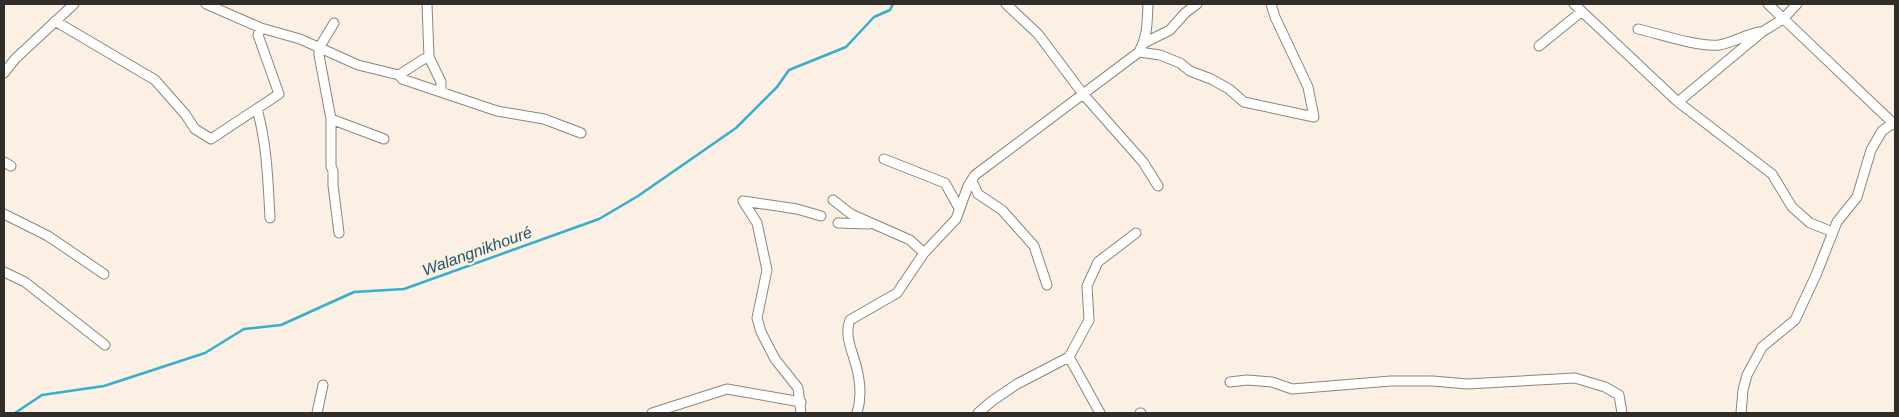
<svg xmlns="http://www.w3.org/2000/svg" width="1899" height="417" font-family="Arial,sans-serif">
  <rect width="100%" height="100%" fill="#fbf0e3"/>
  <g fill="none" stroke-linecap="round" stroke-linejoin="round">
    <!-- stream -->
    <path stroke="#35aecf" stroke-width="2.5" d="M 15,413 L 42,395 L 104,386 L 205,353 L 244,329 L 281,325 L 354,292 L 404,289 L 599,219 L 638,196 L 736,128 L 777,87 L 789,70 L 846,47 L 874,17 L 890,10 L 893,4"/>
    <!-- street casing -->
    <g stroke="#8e8579" stroke-width="11">
      <path id="street" d="M 206,4 L 261,28 L 300,39 L 358,65 L 399,75 L 402,79 L 497,111 L 544,119 L 581,133
        M 427,4 L 429,57 L 441,82 L 441,91
        M 1006,4 L 1038,34 L 1083,94 L 1143,162 L 1158,186
        M 1574,4 L 1678,102 L 1762,32 L 1783,19 L 1797,4
        M 1768,4 L 1895,125
        M 55,21 L 155,80 L 185,114 L 195,129 L 211,139 L 279,94 L 258,35 L 261,28
        M 334,23 L 319,48 L 319,55 L 331,119 L 331,166 L 333,171 L 333,185 L 339,233
        M 1638,29 C 1660,34 1697,47 1719,45 C 1732,43 1745,35 1759,32
        M 1144,43 L 1170,30 L 1185,13 L 1197,4
        M 1539,46 L 1581,12
        M 1139,52 L 1160,55 L 1180,63 L 1190,71 L 1211,79 L 1229,89 L 1244,102 L 1314,117 L 1308,87 L 1275,17 L 1271,4
        M 4,73 L 15,59 L 74,4
        M 399,75 L 422,60 L 429,57
        M 1678,102 L 1772,174 L 1792,207 L 1810,223 L 1833,232
        M 257,109 C 267,144 268,182 270,218
        M 331,119 L 384,139
        M 884,159 L 945,183 L 959,208
        M 4,162 L 11,166
        M 972,181 L 978,194 L 1002,210 L 1034,246 L 1047,285
        M 833,200 L 851,214 L 910,240 L 924,253
        M 743,201 L 757,223 L 767,270 L 757,318 L 761,332 L 775,359 L 798,388 L 801,413
        M 743,201 L 797,209 L 821,216
        M 4,214 L 48,236 L 104,274
        M 838,223 L 869,224
        M 4,272 L 25,282 L 105,345
        M 1069,357 L 1100,413
        M 1230,382 L 1247,380 L 1272,382 L 1292,389 L 1391,381 L 1433,381 L 1467,384 L 1575,378 L 1605,387 L 1619,395 L 1622,413
        M 317,413 L 323,385
        M 652,413 L 727,389 L 801,402
        M 857,413 C 861,400 861,388 858,374 C 855,355 843,338 850,320 L 897,293 L 924,253 L 956,219 L 968,186 L 975,175 L 1139,52 C 1148,36 1147,22 1148,4
        M 978,413 L 992,401 L 1017,384 L 1069,357 L 1089,320 L 1087,286 L 1098,262 L 1136,233
        M 1140,413 L 1141,413
        M 1741,413 L 1743,390 L 1747,375 L 1762,347 L 1795,320 L 1816,275 L 1837,222 L 1857,197 L 1871,150 L 1882,131 L 1893,123"/>
    </g>
    <!-- street -->
    <use href="#street" stroke="#fff" stroke-width="9"/>
  </g>
  <g text-anchor="middle" dominant-baseline="central" stroke-width="4.5" stroke-linejoin="round" paint-order="stroke">
    <!-- water labels -->
    <g font-size="16" font-style="italic" fill="#255664" stroke="#fbf0e3">
      <text transform="translate(477 251) rotate(-20)">Walangnikhouré</text>
    </g>
  </g>
  <!-- border -->
  <rect width="1899" height="417" fill="none" stroke="#312d28" stroke-width="10"/>
</svg>
